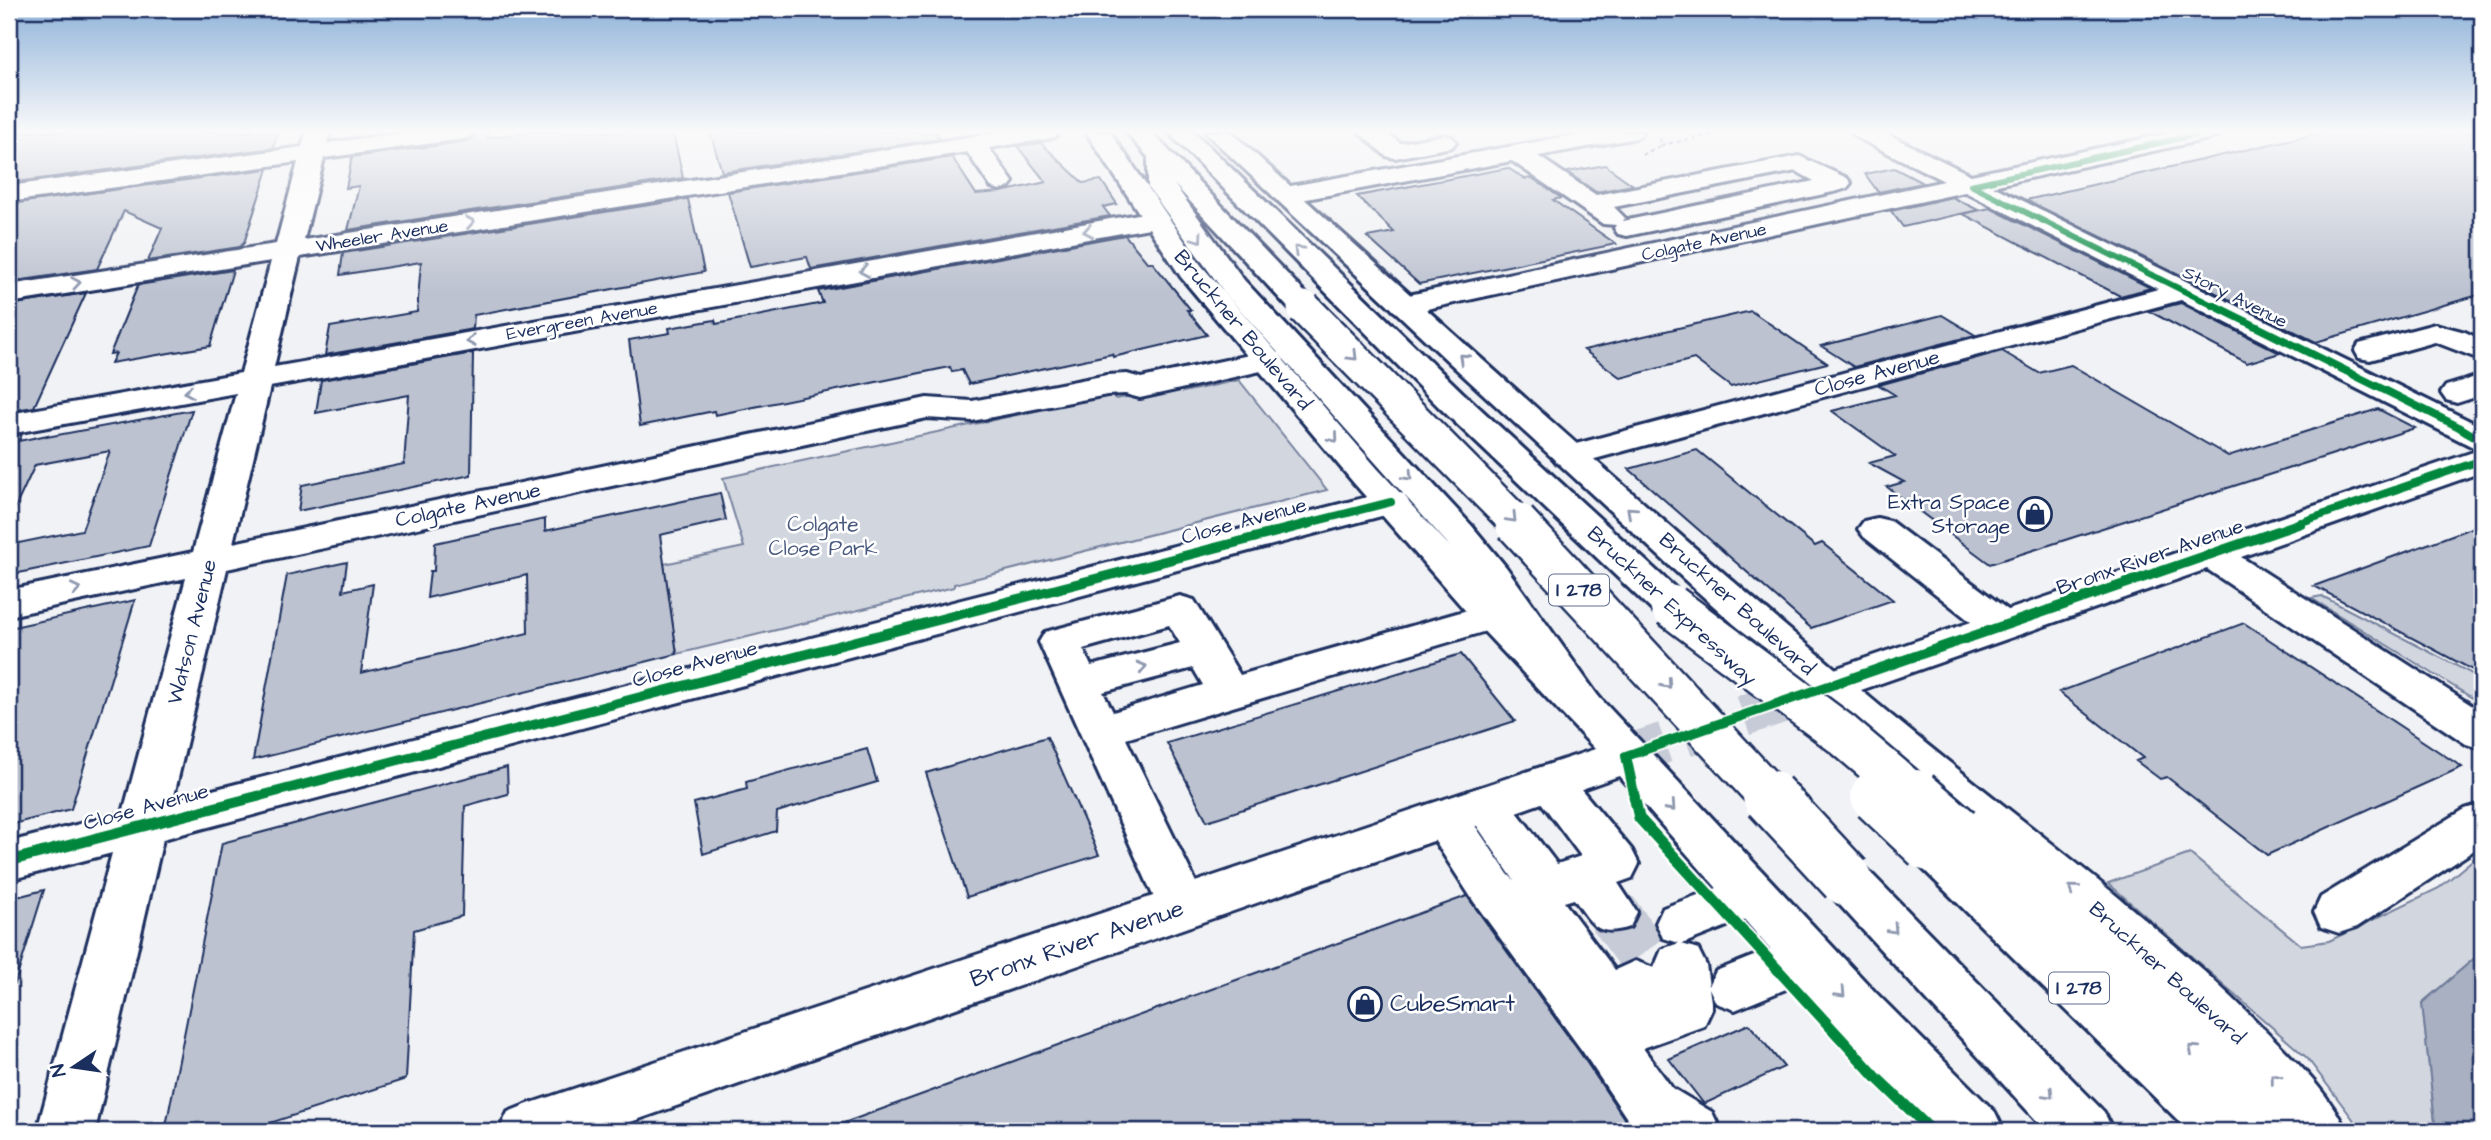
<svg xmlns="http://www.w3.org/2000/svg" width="2491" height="1140" font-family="'Architects Daughter',sans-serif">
  <rect width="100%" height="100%" fill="#f1f2f5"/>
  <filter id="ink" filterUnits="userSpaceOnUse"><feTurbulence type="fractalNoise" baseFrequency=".0143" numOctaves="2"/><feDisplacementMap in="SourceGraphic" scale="14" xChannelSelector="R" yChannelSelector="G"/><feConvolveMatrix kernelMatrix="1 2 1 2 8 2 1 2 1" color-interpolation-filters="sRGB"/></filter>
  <g filter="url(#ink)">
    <!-- green -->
    <path fill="#d2d6df" stroke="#76829e" stroke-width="2" d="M 1239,380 L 1327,490 L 954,584 L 954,587 L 677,654 L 664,564 L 744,547 L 723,478 L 1110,395 L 1116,399 L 1181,386 L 1183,392 Z
      M 2322,596 L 2482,679 L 2482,704 L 2311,598 Z
      M 2482,852 L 2482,952 L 2422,1003 L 2436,1131 L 2362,1131 L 2307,1058 L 2108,883 L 2190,854 L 2301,945 L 2329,941 L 2439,888 Z"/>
    <!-- water -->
    <path fill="#a8b0c2" stroke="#707c9a" stroke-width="2" d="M 2482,952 L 2482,1131 L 2436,1131 L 2422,1003 Z"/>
    <!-- building -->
    <path fill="#bcc2d0" stroke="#1b2f5e" stroke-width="2" d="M 9,132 L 278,132 L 273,148 L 9,183 Z
      M 476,132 L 487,132 L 488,138 L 532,132 L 673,132 L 683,178 L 348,230 L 359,186 L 346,188 L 352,157 L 463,142 L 472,139 Z
      M 710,132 L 936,132 L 940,139 L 722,172 Z
      M 2324,132 L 2482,132 L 2482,294 L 2316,342 L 2026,200 Z
      M 1041,143 L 1083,183 L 1101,180 L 1117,204 L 1103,207 L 1110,216 L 811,269 L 807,257 L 750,267 L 728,192 L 952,157 L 976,194 L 1001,192 L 1046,182 L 1017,146 Z
      M 1605,165 L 1633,185 L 1596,192 L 1567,172 Z
      M 1508,168 L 1525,179 L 1532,178 L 1561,198 L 1553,200 L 1616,244 L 1419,284 L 1367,237 L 1394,232 L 1357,196 Z
      M 1894,168 L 1923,183 L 1878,192 L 1865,174 Z
      M 268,169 L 244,243 L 240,247 L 148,261 L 162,228 L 124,211 L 97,269 L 9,282 L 9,204 Z
      M 1952,197 L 1978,210 L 1903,227 L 1891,211 Z
      M 688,199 L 704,272 L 474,315 L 473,329 L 325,355 L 330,327 L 417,312 L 421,262 L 340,275 L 343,253 Z
      M 1990,208 L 2151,288 L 2120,296 L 1963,214 Z
      M 1125,235 L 1147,262 L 1152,262 L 1191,310 L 1187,310 L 1207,335 L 1113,357 L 1112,354 L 969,384 L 962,370 L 952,372 L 950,367 L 715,415 L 714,411 L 640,426 L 629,340 L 670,333 L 669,328 L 715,320 L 716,324 L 823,303 L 818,291 Z
      M 233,270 L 210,346 L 111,363 L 116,353 L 110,354 L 138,285 Z
      M 86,293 L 34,407 L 9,411 L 9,305 Z
      M 2181,303 L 2280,353 L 2247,363 L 2149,311 Z
      M 1751,311 L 1827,363 L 1731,387 L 1694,359 L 1621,378 L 1584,350 Z
      M 1942,315 L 1975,335 L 1854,367 L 1821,346 Z
      M 2002,351 L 2039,373 L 2071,365 L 2228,456 L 2378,409 L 2415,428 L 1990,564 L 1887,487 L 1904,482 L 1869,463 L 1895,456 L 1832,411 L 1895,395 L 1879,385 Z
      M 473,353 L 471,475 L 298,511 L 302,485 L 404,464 L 409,395 L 316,413 L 321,380 Z
      M 192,410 L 149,546 L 9,575 L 9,545 L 82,530 L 110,451 L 35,465 L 9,521 L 9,436 L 22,434 L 19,441 L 48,435 L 47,437 Z
      M 1697,450 L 1815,546 L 1822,543 L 1893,600 L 1811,628 L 1629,469 Z
      M 720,493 L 726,520 L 660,535 L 677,654 L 253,760 L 287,575 L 347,562 L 343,591 L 373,584 L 361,673 L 528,633 L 527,575 L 427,598 L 430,571 L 434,571 L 435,543 L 545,519 L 545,531 Z
      M 2482,524 L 2482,675 L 2314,586 Z
      M 135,600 L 71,809 L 9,825 L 9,628 Z
      M 2244,623 L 2462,767 L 2267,855 L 2167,777 L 2160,779 L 2136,761 L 2143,758 L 2059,692 Z
      M 1461,654 L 1515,721 L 1207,821 L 1167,743 Z
      M 1047,737 L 1099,855 L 967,897 L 926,773 Z
      M 867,749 L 877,782 L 777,812 L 776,831 L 703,854 L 694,803 L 747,789 L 746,782 Z
      M 507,767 L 508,794 L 465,806 L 462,916 L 414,930 L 406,1079 L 245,1131 L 165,1131 L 222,843 Z
      M 44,890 L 15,983 L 9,982 L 9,899 Z
      M 1467,896 L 1581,1054 L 1630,1127 L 1636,1131 L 830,1131 L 830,1128 Z
      M 1749,1024 L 1784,1067 L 1704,1104 L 1669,1059 Z"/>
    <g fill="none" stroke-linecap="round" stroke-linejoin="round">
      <!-- minor-tunnel -->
      <path stroke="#c6cbd7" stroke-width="52" stroke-dasharray="52 26" stroke-linecap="butt" d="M 1612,912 L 1658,974"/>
      <!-- major-tunnel -->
      <path stroke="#c6cbd7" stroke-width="41" stroke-dasharray="41 21" stroke-linecap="butt" d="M 1626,756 L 1821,689"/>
      <!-- minor casing -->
      <g stroke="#1b2f5e" stroke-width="6">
        <path id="minor" d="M 306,132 L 330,132 L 327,143 L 408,132 L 474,132 L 470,137 L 462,139 L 324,158 L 304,240 L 1000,132 L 1059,132 L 1055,137 L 1047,139 L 989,148 L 1013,182 L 1009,187 L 1000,190 L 991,187 L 967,152 L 300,257 L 274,367 L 1155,211 L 1164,213 L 1168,219 L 1164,225 L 1155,227 L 270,387 L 233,543 L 927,398 L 972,401 L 1107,375 L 1127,374 L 1141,378 L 1268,351 L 1279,353 L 1284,360 L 1279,367 L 1140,398 L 1125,394 L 1107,395 L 972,421 L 927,418 L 227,569 L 173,800 L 1391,491 L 1404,494 L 1409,502 L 1404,510 L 163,839 L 95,1131 L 37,1131 L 112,853 L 9,880 L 9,842 L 123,813 L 186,578 L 9,616 L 9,590 L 193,552 L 236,393 L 9,434 L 9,414 L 241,373 L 271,261 L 9,303 L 9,285 L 276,244 L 298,162 L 9,202 L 9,186 L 302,147 Z
          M 1359,132 L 1386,132 L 1400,143 L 1444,135 L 1452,137 L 1456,142 L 1452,147 L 1395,158 L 1386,156 Z
          M 1591,132 L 1643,132 L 1639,137 L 1631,139 L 1538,156 L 1596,195 L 1799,156 L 1847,178 L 1851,183 L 1847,188 L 1838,191 L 1627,236 L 1618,234 L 1614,228 L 1616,225 L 1603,224 L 1512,161 L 1285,203 L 1276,200 L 1272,195 L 1276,190 L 1285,187 ZM 1796,171 L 1814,181 L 1623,221 L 1625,218 L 1614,207 Z
          M 1852,132 L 1883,132 L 1971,175 L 2174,132 L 2220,132 L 2216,137 L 2208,139 L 1993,186 L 2482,427 L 2482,472 L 2241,557 L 2482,712 L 2482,749 L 2466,744 L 2207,569 L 1844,696 L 1829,701 L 1814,696 L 1808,686 L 1814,676 L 1971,622 L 1864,537 L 1858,529 L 1864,521 L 1877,518 L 1890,521 L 2008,610 L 2479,450 L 2181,300 L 1569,466 L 1557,463 L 1552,456 L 1557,449 L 2158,289 L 1965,192 L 1404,314 L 1394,311 L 1389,305 L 1394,299 L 1404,296 L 1944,181 L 1856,137 Z
          M 2435,324 L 2465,332 L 2482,340 L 2482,360 L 2435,342 L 2370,360 L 2359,358 L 2355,351 L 2359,344 Z
          M 2482,375 L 2482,395 L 2457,403 L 2446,400 L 2441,393 L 2446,386 Z
          M 1180,596 L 1194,600 L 1240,675 L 1492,603 L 1506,607 L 1512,616 L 1506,625 L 1126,739 L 1208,907 L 1201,922 L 1183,928 L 1165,922 L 1039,642 L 1045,632 ZM 1169,625 L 1180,643 L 1091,666 L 1083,649 ZM 1193,668 L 1203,685 L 1113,712 L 1103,692 Z
          M 1549,765 L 1565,770 L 1632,850 L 1639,864 L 1632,878 L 1618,883 L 1637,912 L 1630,927 C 1596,938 1592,924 1574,899 L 1564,902 L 1615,970 L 1635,961 L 1654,968 L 1662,949 L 1679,943 L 1663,938 L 1656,923 L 1663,908 L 1752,875 L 1770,881 L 1777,895 L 1770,909 L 1682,944 L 1698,949 L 1706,965 L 1709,986 L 1716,971 L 1807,935 L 1825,941 L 1833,957 L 1825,973 L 1735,1010 L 1716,1003 L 1709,988 L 1712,1009 L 1704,1026 L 1643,1048 L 1672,1088 L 1712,1112 L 1721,1131 L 1641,1131 L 1632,1126 L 1583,1052 L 1474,902 L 1420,818 L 1427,805 L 1444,800 L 1461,805 L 1508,874 L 1514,880 L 1462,804 L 1469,791 L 1485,786 L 1501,791 L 1557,864 L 1581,856 L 1526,782 L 1533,770 Z
          M 2482,804 L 2482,845 L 2357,927 L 2339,933 L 2321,927 L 2314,912 L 2321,897 L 2465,809 Z"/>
      </g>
      <!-- major casing -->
      <g stroke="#1b2f5e" stroke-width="6">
        <path id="major" d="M 1086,132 L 1110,132 L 1201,265 L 1377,468 L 1506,607 L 1598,696 L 1876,993 L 1995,1112 L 2004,1131 L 1937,1131 L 1838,1027 L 1619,776 L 605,1131 L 499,1131 L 508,1112 L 528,1104 L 1595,749 L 1478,625 L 1353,482 L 1181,277 Z
          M 1205,132 L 1231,132 C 1449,330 1666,528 1892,716 C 2018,820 2152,915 2267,1032 C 2295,1061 2330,1093 2346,1131 L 2282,1131 L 2250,1091 L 2199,1036 L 2146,983 L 1862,739 L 1697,591 L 1452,365 Z"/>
      </g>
      <!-- highway casing -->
      <g stroke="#1b2f5e" stroke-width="6">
        <path id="highway" d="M 1126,132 L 1151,132 L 1314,302 L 1319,308 L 1314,314 L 1304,317 L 1294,314 L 1174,184 L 1244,280 L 1472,526 L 1506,567 L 1598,696 L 1605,707 L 1598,718 L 1583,722 L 1568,718 L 1478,585 L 1446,542 L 1224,292 L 1148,187 L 1148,157 Z
          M 1168,132 L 1194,132 L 1462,392 L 1685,597 L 1691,606 L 1685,615 L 1671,619 L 1657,615 L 1438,406 Z
          M 1957,814 L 1974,819 L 2230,1046 L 2296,1112 L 2305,1131 L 2189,1131 L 1912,858 L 1905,845 L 1912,832 L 1929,826 L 1935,828 L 1940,819 Z
          M 1846,859 L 1863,865 L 2104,1112 L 2113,1131 L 2046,1131 L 1829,893 L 1821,879 L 1829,865 Z"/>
      </g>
      <!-- path -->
      <path stroke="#1b2f5e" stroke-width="2.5" stroke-dasharray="4.5 3.5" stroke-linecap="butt" d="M 1661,145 L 1712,135 L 1707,132
        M 1642,155 L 1660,146 L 1661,136"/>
      <!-- minor -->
      <use href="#minor" fill="#fff" fill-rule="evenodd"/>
      <!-- major -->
      <use href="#major" fill="#fff" fill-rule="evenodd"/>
      <!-- highway -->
      <use href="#highway" fill="#fff" fill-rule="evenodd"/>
      <!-- highway-bridge-far2 casing -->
      <g stroke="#1b2f5e" stroke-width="38" stroke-linecap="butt">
        <path id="highway-bridge-far2" d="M 1304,308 L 1518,524"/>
      </g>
      <!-- highway-bridge-far1 casing -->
      <g stroke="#1b2f5e" stroke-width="46" stroke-linecap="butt">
        <path id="highway-bridge-far1" d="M 1516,523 L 1771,798
          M 1671,606 L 1843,735 L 1917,798
          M 1873,792 L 1879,798"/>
      </g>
      <!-- highway-bridge casing -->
      <g stroke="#1b2f5e" stroke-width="57" stroke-linecap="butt">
        <path id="highway-bridge" d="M 1769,796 L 1846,879
          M 1877,796 L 1929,845
          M 1915,796 L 1957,832"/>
      </g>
      <!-- highway-bridge-far2 -->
      <use href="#highway-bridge-far2" stroke="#fff" stroke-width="33"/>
      <!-- highway-bridge-far1 -->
      <use href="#highway-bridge-far1" stroke="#fff" stroke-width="41"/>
      <!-- highway-bridge -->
      <use href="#highway-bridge" stroke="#fff" stroke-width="52"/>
      <!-- cycleway-far3 casing -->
      <g stroke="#fff" stroke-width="9">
        <path id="cycleway-far3" d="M 1971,185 L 2216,307
          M 1971,185 L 2208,132"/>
      </g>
      <!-- cycleway-far2 casing -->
      <g stroke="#fff" stroke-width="11">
        <path id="cycleway-far2" d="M 2213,305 L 2459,427 L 2482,441
          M 1304,524 L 1391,502
          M 2296,524 L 2482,460"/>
      </g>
      <!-- cycleway-far1 casing -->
      <g stroke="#fff" stroke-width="14">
        <path id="cycleway-far1" d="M 252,798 L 1311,523
          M 1635,798 L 1626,756 L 2301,523"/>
      </g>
      <!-- cycleway casing -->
      <g stroke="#fff" stroke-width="16">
        <path id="cycleway" d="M 1634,796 L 1639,818 L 1877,1078 L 1932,1131
          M 9,861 L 259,796"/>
      </g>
      <!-- cycleway-far3 -->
      <use href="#cycleway-far3" stroke="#00873e" stroke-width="6"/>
      <!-- cycleway-far2 -->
      <use href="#cycleway-far2" stroke="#00873e" stroke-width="8"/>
      <!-- cycleway-far1 -->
      <use href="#cycleway-far1" stroke="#00873e" stroke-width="10"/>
      <!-- cycleway -->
      <use href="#cycleway" stroke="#00873e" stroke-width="11"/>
    </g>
    <!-- one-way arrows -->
    <defs><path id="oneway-chevron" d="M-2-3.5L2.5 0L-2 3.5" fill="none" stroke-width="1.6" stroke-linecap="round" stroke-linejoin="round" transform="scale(1.75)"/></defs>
    <g stroke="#8d97ae">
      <use href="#oneway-chevron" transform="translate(470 222) rotate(-9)"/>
      <use href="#oneway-chevron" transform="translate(1088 231) rotate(170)"/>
      <use href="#oneway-chevron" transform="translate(1198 238) rotate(54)"/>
      <use href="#oneway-chevron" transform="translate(1298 250) rotate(-135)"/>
      <use href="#oneway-chevron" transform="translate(864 271) rotate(170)"/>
      <use href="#oneway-chevron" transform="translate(76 283) rotate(-9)"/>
      <use href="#oneway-chevron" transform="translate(471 341) rotate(170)"/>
      <use href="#oneway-chevron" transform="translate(1353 356) rotate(45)"/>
      <use href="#oneway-chevron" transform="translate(1463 358) rotate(-137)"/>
      <use href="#oneway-chevron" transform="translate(189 392) rotate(170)"/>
      <use href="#oneway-chevron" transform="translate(1334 438) rotate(50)"/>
      <use href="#oneway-chevron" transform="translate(1408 476) rotate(47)"/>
      <use href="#oneway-chevron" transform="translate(1631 511) rotate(-138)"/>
      <use href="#oneway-chevron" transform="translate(1512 518) rotate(46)"/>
      <use href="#oneway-chevron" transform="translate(76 589) rotate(-12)"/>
      <use href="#oneway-chevron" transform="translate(1142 667) rotate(-15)"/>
      <use href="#oneway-chevron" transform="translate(1667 684) rotate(48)"/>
      <use href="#oneway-chevron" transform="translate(1671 807) rotate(48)"/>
      <use href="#oneway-chevron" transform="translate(2073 889) rotate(-141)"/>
      <use href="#oneway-chevron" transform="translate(1893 929) rotate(47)"/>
      <use href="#oneway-chevron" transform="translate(1841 993) rotate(47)"/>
      <use href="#oneway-chevron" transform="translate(2193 1049) rotate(-138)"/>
      <use href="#oneway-chevron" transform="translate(2275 1078) rotate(-128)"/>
      <use href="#oneway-chevron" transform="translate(2049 1094) rotate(47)"/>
    </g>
  </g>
  <!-- sky -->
  <linearGradient id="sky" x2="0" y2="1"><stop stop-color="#8eb2d9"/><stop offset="0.45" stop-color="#f9f9fa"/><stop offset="1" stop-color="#f9f9fa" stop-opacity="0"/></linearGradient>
  <rect width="2491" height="292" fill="url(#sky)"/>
  <!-- icons -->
  <defs>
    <g id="shop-ring" transform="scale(1.75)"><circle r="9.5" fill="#fff" stroke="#1b2f5e" stroke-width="1.5"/><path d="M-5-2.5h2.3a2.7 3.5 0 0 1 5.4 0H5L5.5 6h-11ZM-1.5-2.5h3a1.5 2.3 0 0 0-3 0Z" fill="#1b2f5e"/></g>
  </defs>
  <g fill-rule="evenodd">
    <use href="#shop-ring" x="2035" y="514"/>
    <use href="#shop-ring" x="1365" y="1004"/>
  </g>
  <g text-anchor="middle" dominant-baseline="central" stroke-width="5" stroke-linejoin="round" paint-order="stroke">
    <!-- far-street labels -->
    <g font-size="18" fill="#1b2f5e" stroke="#fff">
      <text transform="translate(382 236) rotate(-9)">Wheeler Avenue</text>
      <text transform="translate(1704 242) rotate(-12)">Colgate Avenue</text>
      <text transform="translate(2235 297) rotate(27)">Story Avenue</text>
      <text transform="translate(582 321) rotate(-10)">Evergreen Avenue</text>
    </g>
    <!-- shield labels -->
    <g fill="#fff" stroke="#5f6d8e" stroke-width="2">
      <rect x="1549" y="574.5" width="60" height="31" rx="5"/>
      <rect x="2049" y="972.5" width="60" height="31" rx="5"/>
    </g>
    <g font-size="19" font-weight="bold" fill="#1b2f5e">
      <text x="1579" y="590">I 278</text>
      <text x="2079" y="988">I 278</text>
    </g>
    <!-- street labels -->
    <g font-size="21" fill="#1b2f5e" stroke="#fff">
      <text transform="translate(1243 330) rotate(50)">Bruckner Boulevard</text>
      <text transform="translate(1877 373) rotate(-15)">Close Avenue</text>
      <text transform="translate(468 505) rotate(-12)">Colgate Avenue</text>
      <text transform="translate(1244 521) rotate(-15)">Close Avenue</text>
      <text transform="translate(2150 557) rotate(-19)">Bronx River Avenue</text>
      <text transform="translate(1737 604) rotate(42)">Bruckner Boulevard</text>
      <text transform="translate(1672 606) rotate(43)">Bruckner Expressway</text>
      <text transform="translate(192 632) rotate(-76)">Watson Avenue</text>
      <text transform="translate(695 664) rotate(-15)">Close Avenue</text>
      <text transform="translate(146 807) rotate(-15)">Close Avenue</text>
      <text transform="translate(2167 973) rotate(42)">Bruckner Boulevard</text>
    </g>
    <!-- poi labels -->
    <g font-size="21" fill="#1b2f5e" stroke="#fff" text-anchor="end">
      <text x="2010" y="502">Extra Space<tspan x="2010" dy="24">Storage</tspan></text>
    </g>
    <!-- park labels -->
    <g font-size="21" fill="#49597e" stroke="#fff">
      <text x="823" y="524">Colgate<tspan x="823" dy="24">Close Park</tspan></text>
    </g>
    <!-- near-street labels -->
    <g font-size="24" fill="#1b2f5e" stroke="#fff">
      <text transform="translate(1077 944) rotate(-19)">Bronx River Avenue</text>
    </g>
    <!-- near-poi labels -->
    <g font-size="24" fill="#1b2f5e" stroke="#fff" text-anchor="start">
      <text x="1390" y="1004">CubeSmart</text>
    </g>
  </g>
  <!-- margin -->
  <rect width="2491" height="1140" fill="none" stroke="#fff" stroke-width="35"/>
  <rect x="18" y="18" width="2456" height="1105" fill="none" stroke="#1b2f5e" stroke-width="2.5" filter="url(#ink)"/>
  <!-- north arrow -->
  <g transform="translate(74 1067) rotate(257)" stroke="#ffffff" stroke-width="5" paint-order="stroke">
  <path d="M0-5L12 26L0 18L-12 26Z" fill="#1b2f5e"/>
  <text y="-10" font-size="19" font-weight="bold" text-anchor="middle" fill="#1b2f5e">N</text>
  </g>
</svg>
